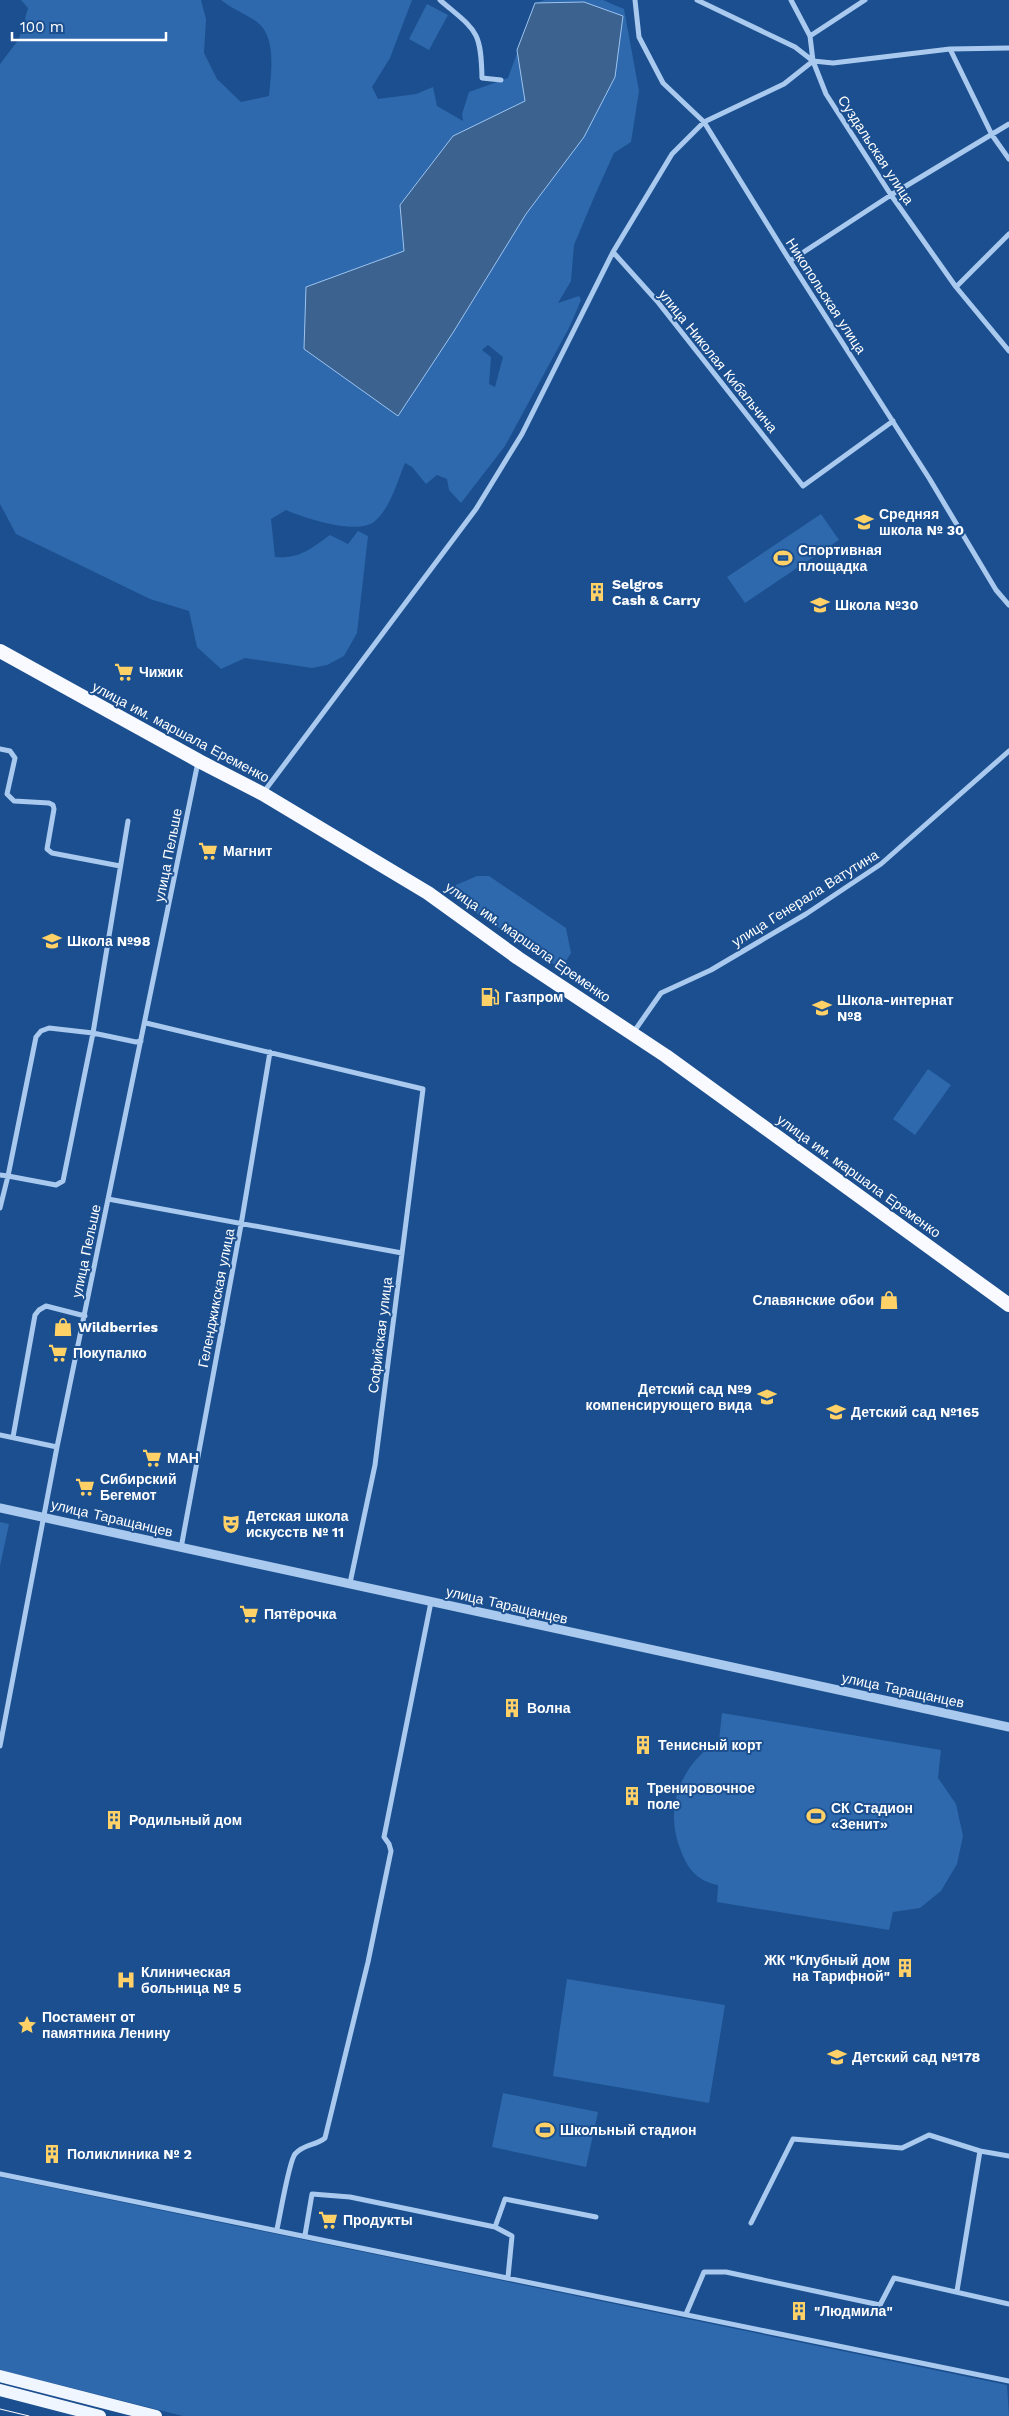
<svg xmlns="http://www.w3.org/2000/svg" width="1009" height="2416" font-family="'Work Sans',sans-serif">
  <rect width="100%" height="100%" fill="#1b4f8f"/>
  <!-- green -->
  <path fill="#2e69ad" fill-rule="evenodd" d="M 21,0 L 201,0 L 206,19 L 204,53 L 217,79 L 241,102 L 269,96 C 271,74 277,37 257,22 C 246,14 232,9 221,0 L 412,0 L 390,58 L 372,87 L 378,99 L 416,94 L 433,87 L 437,106 L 463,121 L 462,114 L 469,92 L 508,78 L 535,3 L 545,0 L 603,0 L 624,9 L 639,91 L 631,142 L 614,153 L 595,195 L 574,245 L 571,281 L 558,303 L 579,296 L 581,300 L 570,326 L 505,446 L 461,503 L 449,490 L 447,479 L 437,475 L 426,484 L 412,467 L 405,463 C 397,482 391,507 375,521 C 358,536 304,518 286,510 L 271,519 L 275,557 C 300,559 310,549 330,535 L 348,544 L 358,531 L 368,536 L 357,633 L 344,656 L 327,665 L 312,668 L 245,658 L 221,669 L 197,647 L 189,611 L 150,599 L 16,534 L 0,504 L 0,64 L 19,39 L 28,8 ZM 488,345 L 503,357 L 495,387 L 489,384 L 491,357 L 482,350 Z
    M 427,4 L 448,15 L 429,50 L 409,39 Z
    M 821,514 L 839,540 L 745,603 L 727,577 Z
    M 477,876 L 489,876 L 566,928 L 571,953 L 566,961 L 557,966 L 452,897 L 450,892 L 456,885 Z
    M 928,1069 L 951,1085 L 915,1135 L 893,1119 Z
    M 0,1522 L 9,1524 L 0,1566 Z
    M 722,1713 L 941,1750 L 938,1778 L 956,1804 L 963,1836 L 957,1864 L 941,1891 L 920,1908 L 893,1912 L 889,1930 L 717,1902 L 718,1885 C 698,1881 688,1870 681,1851 C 663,1808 681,1764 719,1740 Z
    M 567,1979 L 725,2005 L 709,2103 L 553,2076 Z
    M 503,2093 L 598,2112 L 586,2167 L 492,2147 Z
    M 0,2177 L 1007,2385 L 1009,2416 L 183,2416 L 0,2370 Z"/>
  <!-- water -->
  <path fill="#3c6290" stroke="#9cc4f0" d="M 584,2 L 623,16 L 615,77 L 584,137 L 526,214 L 454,331 L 398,416 L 304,349 L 306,287 L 404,251 L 400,205 L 453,136 L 525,101 L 517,50 L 535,3 Z"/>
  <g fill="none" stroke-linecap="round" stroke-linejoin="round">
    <!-- minor -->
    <path stroke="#a9c9ee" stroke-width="5" d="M 440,0 C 476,31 481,29 482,78 L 501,80
      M 635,0 L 639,37 L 663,83 L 704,122 L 790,261 L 929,478 L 996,590 L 1009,605
      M 697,0 L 795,47 L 813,61 L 826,94 L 891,195 L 956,287 L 1009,351
      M 791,0 L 810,36
      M 950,49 L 992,135 L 1009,159
      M 813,61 L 833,63 L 950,49 L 1009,48
      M 813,61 L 810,36 L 865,0
      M 613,252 L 657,301 L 803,486 L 893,421
      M 790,261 L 891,195 L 1009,124
      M 956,287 L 1009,234
      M 0,749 L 10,751 L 15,758 L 7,794 L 14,801 L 49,803 L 53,805 L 54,809 L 47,849 L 52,853 L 120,866
      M 263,793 L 476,509 L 522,434 L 613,252 L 672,154 L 704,122 L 784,84 L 813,61
      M 128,821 L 93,1033 L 136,1042 L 141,1041
      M 146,1023 L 423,1089 L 375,1465 L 350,1583
      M 49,1028 L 93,1033 L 63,1181 L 56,1185 L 8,1176 L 36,1037 L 41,1031 Z
      M 633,1033 L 661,993 L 711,970 L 806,914 L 881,864 L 1009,751
      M 0,1175 L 8,1176 L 0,1208
      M 108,1199 L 402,1253
      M 0,1435 L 57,1447
      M 13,1437 L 35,1315 L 39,1310 L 46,1306 L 85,1316
      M 181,1548 L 241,1225 L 270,1052
      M 0,1746 L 57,1447 L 198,762
      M 0,2174 L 1009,2381
      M 751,2223 L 793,2139 L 902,2148 L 929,2135 L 980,2151
      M 495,2227 L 505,2199 L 596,2217
      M 277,2229 C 280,2216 289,2161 295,2154 C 304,2144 315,2146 325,2138 L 368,1962 L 391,1851 L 389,1844 L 384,1837 L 431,1602
      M 305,2235 L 312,2194 L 350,2197 L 495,2227 L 512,2236 L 508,2277
      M 957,2291 L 980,2151 L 1009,2156
      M 686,2314 L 704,2272 L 726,2272 L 880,2305 L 894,2278 L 1009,2304"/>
    <!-- tertiary -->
    <path stroke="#a9c9ee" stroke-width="9" d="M 0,1508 L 1009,1727"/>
    <!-- primary -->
    <path stroke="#f0f6ff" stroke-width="12" d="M 0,2376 L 156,2416
      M 0,2390 L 100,2416"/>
    <!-- trunk -->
    <path stroke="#f8faff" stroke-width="14" d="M 0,651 L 199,761 L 263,794 L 428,893 L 518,958 L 666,1056 L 1009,1305"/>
    <!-- tram -->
    <path stroke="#fff" stroke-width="1" d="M 0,2409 L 29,2416"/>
  </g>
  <!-- icons -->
  <defs>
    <g id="school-bare" transform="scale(1.5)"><path d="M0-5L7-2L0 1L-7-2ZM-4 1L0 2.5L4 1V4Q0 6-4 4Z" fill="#ffd166" stroke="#1b4f8f" stroke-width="2.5" paint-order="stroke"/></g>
    <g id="stadium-bare" transform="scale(1.5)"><path d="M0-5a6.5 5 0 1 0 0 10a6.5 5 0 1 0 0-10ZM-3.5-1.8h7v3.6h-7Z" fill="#ffd166" stroke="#1b4f8f" stroke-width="2.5" paint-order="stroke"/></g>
    <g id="building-bare" transform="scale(1.5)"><path d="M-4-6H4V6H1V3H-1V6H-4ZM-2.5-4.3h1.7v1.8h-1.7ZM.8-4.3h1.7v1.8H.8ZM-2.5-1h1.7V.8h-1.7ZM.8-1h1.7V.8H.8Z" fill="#ffd166" stroke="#1b4f8f" stroke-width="2.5" paint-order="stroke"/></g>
    <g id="supermarket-bare" transform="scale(1.5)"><path d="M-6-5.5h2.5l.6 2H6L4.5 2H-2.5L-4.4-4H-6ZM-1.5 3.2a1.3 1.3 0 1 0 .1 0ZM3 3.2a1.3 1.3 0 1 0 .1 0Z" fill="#ffd166" stroke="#1b4f8f" stroke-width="2.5" paint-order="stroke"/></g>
    <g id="fuel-bare" transform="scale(1.5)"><path d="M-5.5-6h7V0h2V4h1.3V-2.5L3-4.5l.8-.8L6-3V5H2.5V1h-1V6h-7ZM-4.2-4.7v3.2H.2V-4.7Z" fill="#ffd166" stroke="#1b4f8f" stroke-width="2.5" paint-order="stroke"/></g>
    <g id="shop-bare" transform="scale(1.5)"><path d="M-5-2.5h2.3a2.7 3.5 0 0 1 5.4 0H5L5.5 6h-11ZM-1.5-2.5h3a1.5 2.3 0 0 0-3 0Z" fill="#ffd166" stroke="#1b4f8f" stroke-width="2.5" paint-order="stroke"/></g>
    <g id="theatre-bare" transform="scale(1.5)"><path d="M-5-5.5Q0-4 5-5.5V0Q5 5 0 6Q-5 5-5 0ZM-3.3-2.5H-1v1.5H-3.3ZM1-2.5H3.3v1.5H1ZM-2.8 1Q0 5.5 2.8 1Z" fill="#ffd166" stroke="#1b4f8f" stroke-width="2.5" paint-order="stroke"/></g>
    <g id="hospital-bare" transform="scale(1.5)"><path d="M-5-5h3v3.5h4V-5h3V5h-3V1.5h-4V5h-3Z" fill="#ffd166" stroke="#1b4f8f" stroke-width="2.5" paint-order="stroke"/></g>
    <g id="sight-bare" transform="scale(1.5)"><path d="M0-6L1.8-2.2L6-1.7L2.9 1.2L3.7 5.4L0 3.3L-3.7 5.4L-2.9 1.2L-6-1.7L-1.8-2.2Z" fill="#ffd166" stroke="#1b4f8f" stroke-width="2.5" paint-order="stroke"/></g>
  </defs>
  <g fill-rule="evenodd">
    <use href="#school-bare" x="864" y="522"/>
    <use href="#stadium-bare" x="783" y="558"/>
    <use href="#building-bare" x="597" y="592"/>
    <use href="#school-bare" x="820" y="605"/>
    <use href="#supermarket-bare" x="124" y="672"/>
    <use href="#supermarket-bare" x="208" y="851"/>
    <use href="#school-bare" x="52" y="941"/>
    <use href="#fuel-bare" x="490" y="997"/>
    <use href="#school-bare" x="822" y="1008"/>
    <use href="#shop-bare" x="889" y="1300"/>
    <use href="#shop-bare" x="63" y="1327"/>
    <use href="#supermarket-bare" x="58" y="1353"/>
    <use href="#school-bare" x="767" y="1397"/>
    <use href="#school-bare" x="836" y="1412"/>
    <use href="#supermarket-bare" x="152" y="1458"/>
    <use href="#supermarket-bare" x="85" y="1487"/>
    <use href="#theatre-bare" x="231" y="1524"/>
    <use href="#supermarket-bare" x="249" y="1614"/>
    <use href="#building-bare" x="512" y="1708"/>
    <use href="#building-bare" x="643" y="1745"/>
    <use href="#building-bare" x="632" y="1796"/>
    <use href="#stadium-bare" x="816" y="1816"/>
    <use href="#building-bare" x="114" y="1820"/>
    <use href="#building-bare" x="905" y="1968"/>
    <use href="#hospital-bare" x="126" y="1980"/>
    <use href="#sight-bare" x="27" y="2025"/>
    <use href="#school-bare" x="837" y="2057"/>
    <use href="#stadium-bare" x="545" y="2130"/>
    <use href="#building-bare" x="52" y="2154"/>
    <use href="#supermarket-bare" x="328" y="2220"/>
    <use href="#building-bare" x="799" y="2311"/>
  </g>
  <g text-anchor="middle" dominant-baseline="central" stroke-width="4" stroke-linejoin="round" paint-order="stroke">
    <!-- street labels -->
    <g font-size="14" fill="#fff" stroke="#1b4f8f">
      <text transform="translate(876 150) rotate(57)">Суздальская улица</text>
      <text transform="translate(826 296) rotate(57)">Никопольская улица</text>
      <text transform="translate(718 361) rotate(51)">улица Николая Кибальчича</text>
      <text transform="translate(181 732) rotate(28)">улица им. маршала Еременко</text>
      <text transform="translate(168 855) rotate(-79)">улица Пельше</text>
      <text transform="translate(805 898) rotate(-32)">улица Генерала Ватутина</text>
      <text transform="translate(528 942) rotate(35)">улица им. маршала Еременко</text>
      <text transform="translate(859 1176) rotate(36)">улица им. маршала Еременко</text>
      <text transform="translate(86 1251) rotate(-78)">улица Пельше</text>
      <text transform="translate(216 1298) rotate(-79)">Геленджикская улица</text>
      <text transform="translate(380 1335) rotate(-83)">Софийская улица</text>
      <text transform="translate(112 1518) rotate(13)">улица Таращанцев</text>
      <text transform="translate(507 1605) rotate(13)">улица Таращанцев</text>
      <text transform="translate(903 1690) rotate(12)">улица Таращанцев</text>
    </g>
    <!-- poi labels -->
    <g font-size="14" font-weight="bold" fill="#fff" stroke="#1b4f8f" text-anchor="start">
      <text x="879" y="514">Средняя<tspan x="879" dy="16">школа № 30</tspan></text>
      <text x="798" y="550">Спортивная<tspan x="798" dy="16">площадка</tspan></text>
      <text x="612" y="584">Selgros<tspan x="612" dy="16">Cash &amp; Carry</tspan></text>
      <text x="835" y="605">Школа №30</text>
      <text x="139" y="672">Чижик</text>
      <text x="223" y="851">Магнит</text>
      <text x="67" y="941">Школа №98</text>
      <text x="505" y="997">Газпром</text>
      <text x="837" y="1000">Школа-интернат<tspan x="837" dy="16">№8</tspan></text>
      <text x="874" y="1300" text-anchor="end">Славянские обои</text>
      <text x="78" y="1327">Wildberries</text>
      <text x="73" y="1353">Покупалко</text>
      <text x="752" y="1389" text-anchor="end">Детский сад №9<tspan x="752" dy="16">компенсирующего вида</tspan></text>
      <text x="851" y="1412">Детский сад №165</text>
      <text x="167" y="1458">МАН</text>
      <text x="100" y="1479">Сибирский<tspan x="100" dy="16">Бегемот</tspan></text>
      <text x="246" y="1516">Детская школа<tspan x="246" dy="16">искусств № 11</tspan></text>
      <text x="264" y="1614">Пятёрочка</text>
      <text x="527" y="1708">Волна</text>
      <text x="658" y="1745">Тенисный корт</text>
      <text x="647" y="1788">Тренировочное<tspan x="647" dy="16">поле</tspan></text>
      <text x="831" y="1808">СК Стадион<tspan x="831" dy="16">«Зенит»</tspan></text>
      <text x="129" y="1820">Родильный дом</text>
      <text x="890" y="1960" text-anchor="end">ЖК "Клубный дом<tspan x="890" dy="16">на Тарифной"</tspan></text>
      <text x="141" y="1972">Клиническая<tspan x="141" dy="16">больница № 5</tspan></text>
      <text x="42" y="2017">Постамент от<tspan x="42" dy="16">памятника Ленину</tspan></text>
      <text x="852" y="2057">Детский сад №178</text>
      <text x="560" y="2130">Школьный стадион</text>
      <text x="67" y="2154">Поликлиника № 2</text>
      <text x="343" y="2220">Продукты</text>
      <text x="814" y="2311">"Людмила"</text>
    </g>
  </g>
  <!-- scale -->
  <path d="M12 32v8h154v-8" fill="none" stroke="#ffffff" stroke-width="2.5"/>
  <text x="20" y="32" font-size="15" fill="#ffffff" stroke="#1b4f8f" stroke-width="4" paint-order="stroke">100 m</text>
</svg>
